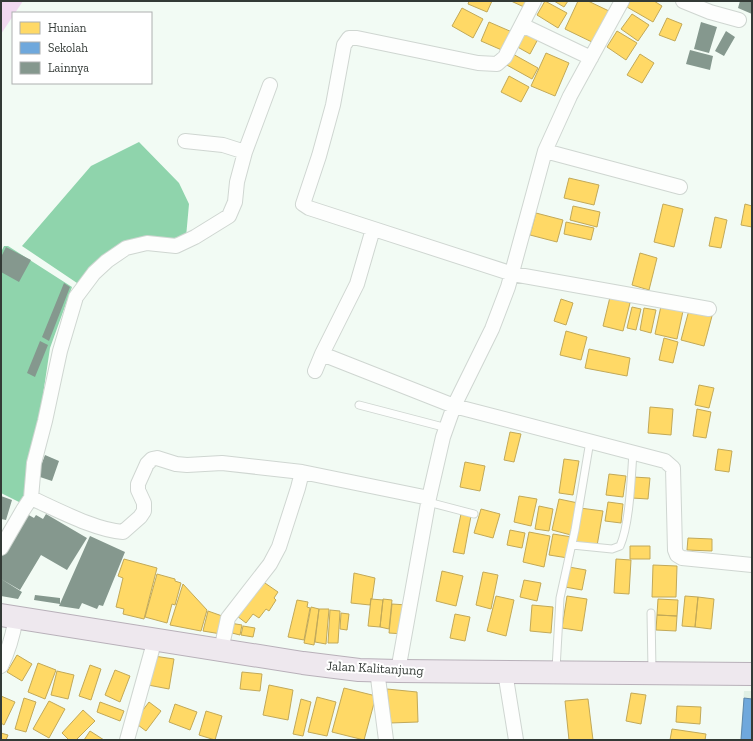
<svg xmlns="http://www.w3.org/2000/svg" width="753" height="741" font-family="'Zilla Slab',serif">
  <rect width="100%" height="100%" fill="#f2fbf4"/>
  <!-- built -->
  <path fill="#e0f0e5" d="M 744,691 L 752,691 L 752,740 L 740,740 Z"/>
  <!-- green -->
  <path fill="#f1d9f0" d="M 1,1 L 23,1 L 15,13 L 13,13 L 13,16 L 1,34 Z"/>
  <!-- water -->
  <path fill="#8fd4ac" d="M 139,142 L 179,183 L 189,204 L 186,237 L 143,241 L 80,285 L 22,246 L 91,166 Z
    M 4,246 L 8,246 L 72,287 L 50,348 L 38,428 L 23,504 L 1,493 L 1,252 Z"/>
  <!-- homes -->
  <path fill="#ffd966" stroke="#c2a958" d="M 469,1 L 492,1 L 487,12 L 468,4 Z
    M 511,1 L 527,1 L 524,7 Z
    M 545,1 L 567,13 L 558,28 L 537,15 Z
    M 554,1 L 568,1 L 564,7 Z
    M 578,1 L 588,1 L 609,11 L 594,43 L 565,29 Z
    M 630,1 L 654,1 L 662,6 L 653,22 L 627,7 Z
    M 462,8 L 483,19 L 473,38 L 452,26 Z
    M 632,14 L 649,25 L 638,41 L 621,29 Z
    M 667,18 L 682,24 L 675,41 L 659,35 Z
    M 489,22 L 512,32 L 504,51 L 481,41 Z
    M 522,30 L 538,39 L 530,54 L 514,45 Z
    M 617,31 L 637,43 L 626,60 L 607,47 Z
    M 511,53 L 538,68 L 532,79 L 505,64 Z
    M 546,53 L 569,63 L 555,96 L 531,86 Z
    M 640,54 L 654,63 L 642,83 L 627,75 Z
    M 509,76 L 529,87 L 521,102 L 501,92 Z
    M 569,178 L 599,185 L 594,205 L 564,198 Z
    M 663,204 L 683,209 L 674,247 L 654,242 Z
    M 745,204 L 752,206 L 752,227 L 741,225 Z
    M 573,206 L 600,212 L 597,227 L 570,220 Z
    M 536,213 L 563,220 L 557,242 L 530,235 Z
    M 715,217 L 727,220 L 721,248 L 709,246 Z
    M 566,222 L 594,228 L 591,240 L 564,234 Z
    M 640,253 L 657,258 L 649,290 L 632,285 Z
    M 610,297 L 630,303 L 623,331 L 603,326 Z
    M 561,299 L 573,303 L 566,325 L 554,321 Z
    M 661,306 L 683,311 L 677,339 L 655,334 Z
    M 632,307 L 641,309 L 636,330 L 627,328 Z
    M 644,308 L 656,310 L 651,333 L 640,330 Z
    M 689,310 L 712,316 L 704,346 L 681,340 Z
    M 566,331 L 587,337 L 581,360 L 560,355 Z
    M 664,338 L 678,342 L 673,363 L 659,360 Z
    M 589,349 L 630,358 L 627,376 L 585,368 Z
    M 699,385 L 714,388 L 709,408 L 695,405 Z
    M 650,407 L 673,409 L 671,435 L 648,433 Z
    M 697,409 L 711,412 L 706,438 L 693,436 Z
    M 510,432 L 521,434 L 514,462 L 504,460 Z
    M 718,449 L 732,451 L 729,472 L 715,470 Z
    M 564,459 L 579,461 L 573,495 L 559,493 Z
    M 465,462 L 485,466 L 480,491 L 460,487 Z
    M 609,474 L 626,476 L 623,497 L 606,495 Z
    M 633,477 L 650,478 L 648,499 L 632,498 Z
    M 519,496 L 537,499 L 531,526 L 514,522 Z
    M 559,499 L 578,503 L 571,535 L 552,530 Z
    M 608,502 L 623,504 L 621,523 L 605,521 Z
    M 539,506 L 553,509 L 549,531 L 535,529 Z
    M 580,508 L 603,511 L 597,546 L 575,543 Z
    M 481,509 L 500,514 L 493,538 L 474,533 Z
    M 461,514 L 471,516 L 464,554 L 453,552 Z
    M 510,530 L 525,533 L 522,548 L 507,545 Z
    M 529,532 L 550,536 L 544,567 L 523,562 Z
    M 553,534 L 572,537 L 568,558 L 549,555 Z
    M 688,538 L 712,539 L 712,551 L 687,550 Z
    M 630,546 L 650,546 L 650,559 L 630,559 Z
    M 124,559 L 157,568 L 144,619 L 123,614 L 124,609 L 116,607 L 123,578 L 118,576 Z
    M 616,559 L 631,560 L 629,594 L 614,593 Z
    M 653,565 L 677,566 L 676,597 L 652,597 Z
    M 569,567 L 586,570 L 582,590 L 565,587 Z
    M 442,571 L 463,576 L 456,606 L 436,601 Z
    M 483,572 L 498,575 L 491,609 L 476,605 Z
    M 354,573 L 375,578 L 372,599 L 371,598 L 370,605 L 351,603 Z
    M 157,574 L 175,579 L 175,581 L 181,583 L 175,605 L 172,604 L 167,623 L 145,617 Z
    M 524,580 L 541,583 L 537,601 L 520,597 Z
    M 262,581 L 278,592 L 274,598 L 276,600 L 269,611 L 266,609 L 259,618 L 253,614 L 246,623 L 237,616 Z
    M 183,584 L 207,610 L 201,631 L 170,625 Z
    M 496,596 L 514,600 L 506,636 L 487,631 Z
    M 567,596 L 587,599 L 582,631 L 562,628 Z
    M 685,596 L 698,597 L 695,627 L 682,626 Z
    M 698,597 L 714,599 L 711,629 L 695,627 Z
    M 371,599 L 383,600 L 380,627 L 368,626 Z
    M 383,599 L 392,600 L 389,629 L 380,627 Z
    M 658,599 L 678,600 L 677,616 L 657,615 Z
    M 297,600 L 308,602 L 307,607 L 310,608 L 304,640 L 288,637 Z
    M 392,604 L 407,605 L 404,634 L 389,633 Z
    M 532,605 L 553,607 L 551,633 L 530,631 Z
    M 311,607 L 319,609 L 314,645 L 304,643 Z
    M 319,609 L 329,609 L 326,644 L 315,642 Z
    M 330,610 L 340,611 L 338,643 L 328,643 Z
    M 208,611 L 225,617 L 221,634 L 203,631 Z
    M 341,613 L 349,614 L 347,630 L 340,629 Z
    M 455,614 L 470,617 L 465,641 L 450,638 Z
    M 657,615 L 677,616 L 676,631 L 656,630 Z
    M 230,623 L 242,625 L 240,635 L 228,632 Z
    M 243,626 L 255,628 L 253,637 L 241,635 Z
    M 17,655 L 32,664 L 22,681 L 7,672 Z
    M 154,656 L 174,659 L 169,689 L 148,685 Z
    M 38,663 L 56,670 L 45,699 L 28,692 Z
    M 90,665 L 101,669 L 91,700 L 79,696 Z
    M 115,670 L 130,676 L 120,702 L 105,695 Z
    M 57,671 L 74,675 L 68,699 L 51,695 Z
    M 242,672 L 262,674 L 260,691 L 240,689 Z
    M 269,685 L 293,690 L 288,720 L 263,715 Z
    M 344,688 L 376,696 L 364,740 L 332,732 Z
    M 387,689 L 417,692 L 418,722 L 390,723 Z
    M 631,693 L 646,695 L 641,724 L 626,721 Z
    M 1,696 L 15,702 L 4,725 L 1,723 Z
    M 317,697 L 336,702 L 327,736 L 308,732 Z
    M 24,698 L 36,702 L 26,732 L 15,729 Z
    M 301,699 L 311,702 L 303,736 L 293,734 Z
    M 588,699 L 593,740 L 569,740 L 565,701 Z
    M 49,701 L 65,709 L 49,738 L 33,729 Z
    M 100,702 L 124,711 L 120,721 L 97,712 Z
    M 149,702 L 161,711 L 146,731 L 134,722 Z
    M 175,704 L 197,712 L 190,730 L 169,722 Z
    M 677,706 L 701,707 L 700,724 L 676,722 Z
    M 83,710 L 95,721 L 76,740 L 69,740 L 62,733 Z
    M 206,711 L 222,716 L 215,740 L 199,735 Z
    M 672,729 L 706,734 L 705,740 L 670,740 Z
    M 90,731 L 104,740 L 84,740 Z
    M 1,733 L 8,735 L 6,740 L 1,740 Z"/>
  <!-- schools -->
  <path fill="#6fa8dc" stroke="#5d87aa" d="M 744,698 L 752,699 L 752,740 L 741,740 Z"/>
  <!-- building -->
  <path fill="#85988e" d="M 740,1 L 752,1 L 752,14 L 738,8 Z
    M 701,22 L 717,27 L 709,53 L 694,49 Z
    M 726,31 L 735,37 L 724,56 L 715,51 Z
    M 690,50 L 713,56 L 710,70 L 686,64 Z
    M 6,247 L 31,260 L 19,282 L 1,272 L 1,257 Z
    M 64,283 L 70,287 L 49,341 L 42,337 Z
    M 40,341 L 48,345 L 35,377 L 27,373 Z
    M 45,455 L 59,461 L 52,481 L 37,476 Z
    M 1,496 L 12,500 L 6,520 L 1,519 Z
    M 27,514 L 34,518 L 36,515 L 43,519 L 46,514 L 87,538 L 67,570 L 41,555 L 20,590 L 1,579 L 1,557 Z
    M 90,536 L 125,552 L 103,606 L 99,605 L 97,609 L 82,603 L 79,609 L 59,606 Z
    M 1,579 L 22,592 L 18,599 L 1,596 Z
    M 35,595 L 60,598 L 60,604 L 34,600 Z"/>
  <g fill="none" stroke-linecap="round" stroke-linejoin="round">
    <!-- service casing -->
    <g stroke="#cfd6d1" stroke-width="9">
      <path id="service" d="M 359,405 L 447,428
        M 428,502 L 474,514
        M 572,545 L 612,549 L 620,546 C 630,523 631,478 633,453
        M 651,613 L 652,670
        M 556,669 L 560,598 L 575,530 L 590,441"/>
    </g>
    <!-- minor casing -->
    <g stroke="#cfd6d1" stroke-width="16">
      <path id="minor" d="M 534,1 L 505,57 L 497,64 L 478,63 L 357,38 L 349,38 L 344,45 L 333,105 L 319,156 L 303,204 L 309,208 L 513,274 L 709,309
        M 683,1 L 710,12 L 739,20
        M 522,25 L 591,58
        M 185,141 L 223,145 L 245,152
        M 545,151 L 680,187
        M 322,354 L 454,406 L 665,461 L 673,468 L 675,550 L 677,555 L 682,558 L 752,565
        M 315,371 L 322,354 L 357,284 L 373,229
        M 31,498 L 34,463 L 45,421 L 60,351 L 76,297 L 94,273 L 107,261 L 126,248 L 147,243 L 176,246 L 195,237 L 229,216 L 235,202 L 237,182 L 245,152 L 270,85
        M 1,548 L 23,510 L 31,498 C 58,510 95,530 123,532 L 140,517 L 144,511 L 144,503 L 138,490 L 138,484 L 147,464 L 152,459 L 157,458 L 176,464 L 187,465 L 222,463 L 302,472 L 429,498
        M 221,650 L 228,618 L 270,564 L 279,547 L 298,488 L 302,472
        M 1,666 C 9,650 13,635 16,617
        M 377,670 L 386,740
        M 398,671 L 429,498 L 443,437 L 454,406 L 492,329 L 508,287 L 545,151 L 570,96 L 622,1
        M 505,672 L 516,740
        M 127,740 L 155,639"/>
    </g>
    <!-- primary casing -->
    <g stroke="#b8b0b9" stroke-width="24">
      <path id="primary" d="M 1,615 L 303,663 L 359,670 L 398,671 L 752,674"/>
    </g>
    <!-- service -->
    <use href="#service" stroke="#fdfefd" stroke-width="7"/>
    <!-- minor -->
    <use href="#minor" stroke="#fdfefd" stroke-width="14"/>
    <!-- primary -->
    <use href="#primary" stroke="#eee8ee" stroke-width="22"/>
  </g>
  <g text-anchor="middle" dominant-baseline="central" stroke-width="4" stroke-linejoin="round" paint-order="stroke">
    <!-- street labels -->
    <g font-size="13" fill="#333a36" stroke="#fff">
      <text transform="translate(375 668) rotate(3)">Jalan Kalitanjung</text>
    </g>
  </g>
  <!-- border -->
  <rect width="753" height="741" fill="none" stroke="#333a36" stroke-width="4"/>
  <!-- legend -->
  <rect x="12" y="12" width="140" height="72" fill="#ffffff" stroke="#adb0af"/>
  <rect x="20" y="22" width="20" height="12" fill="#ffd966" stroke="#adb0af"/>
  <text x="48" y="32" font-size="12" fill="#333a36">Hunian</text>
  <rect x="20" y="42" width="20" height="12" fill="#6fa8dc" stroke="#adb0af"/>
  <text x="48" y="52" font-size="12" fill="#333a36">Sekolah</text>
  <rect x="20" y="62" width="20" height="12" fill="#85988e" stroke="#adb0af"/>
  <text x="48" y="72" font-size="12" fill="#333a36">Lainnya</text>
</svg>
